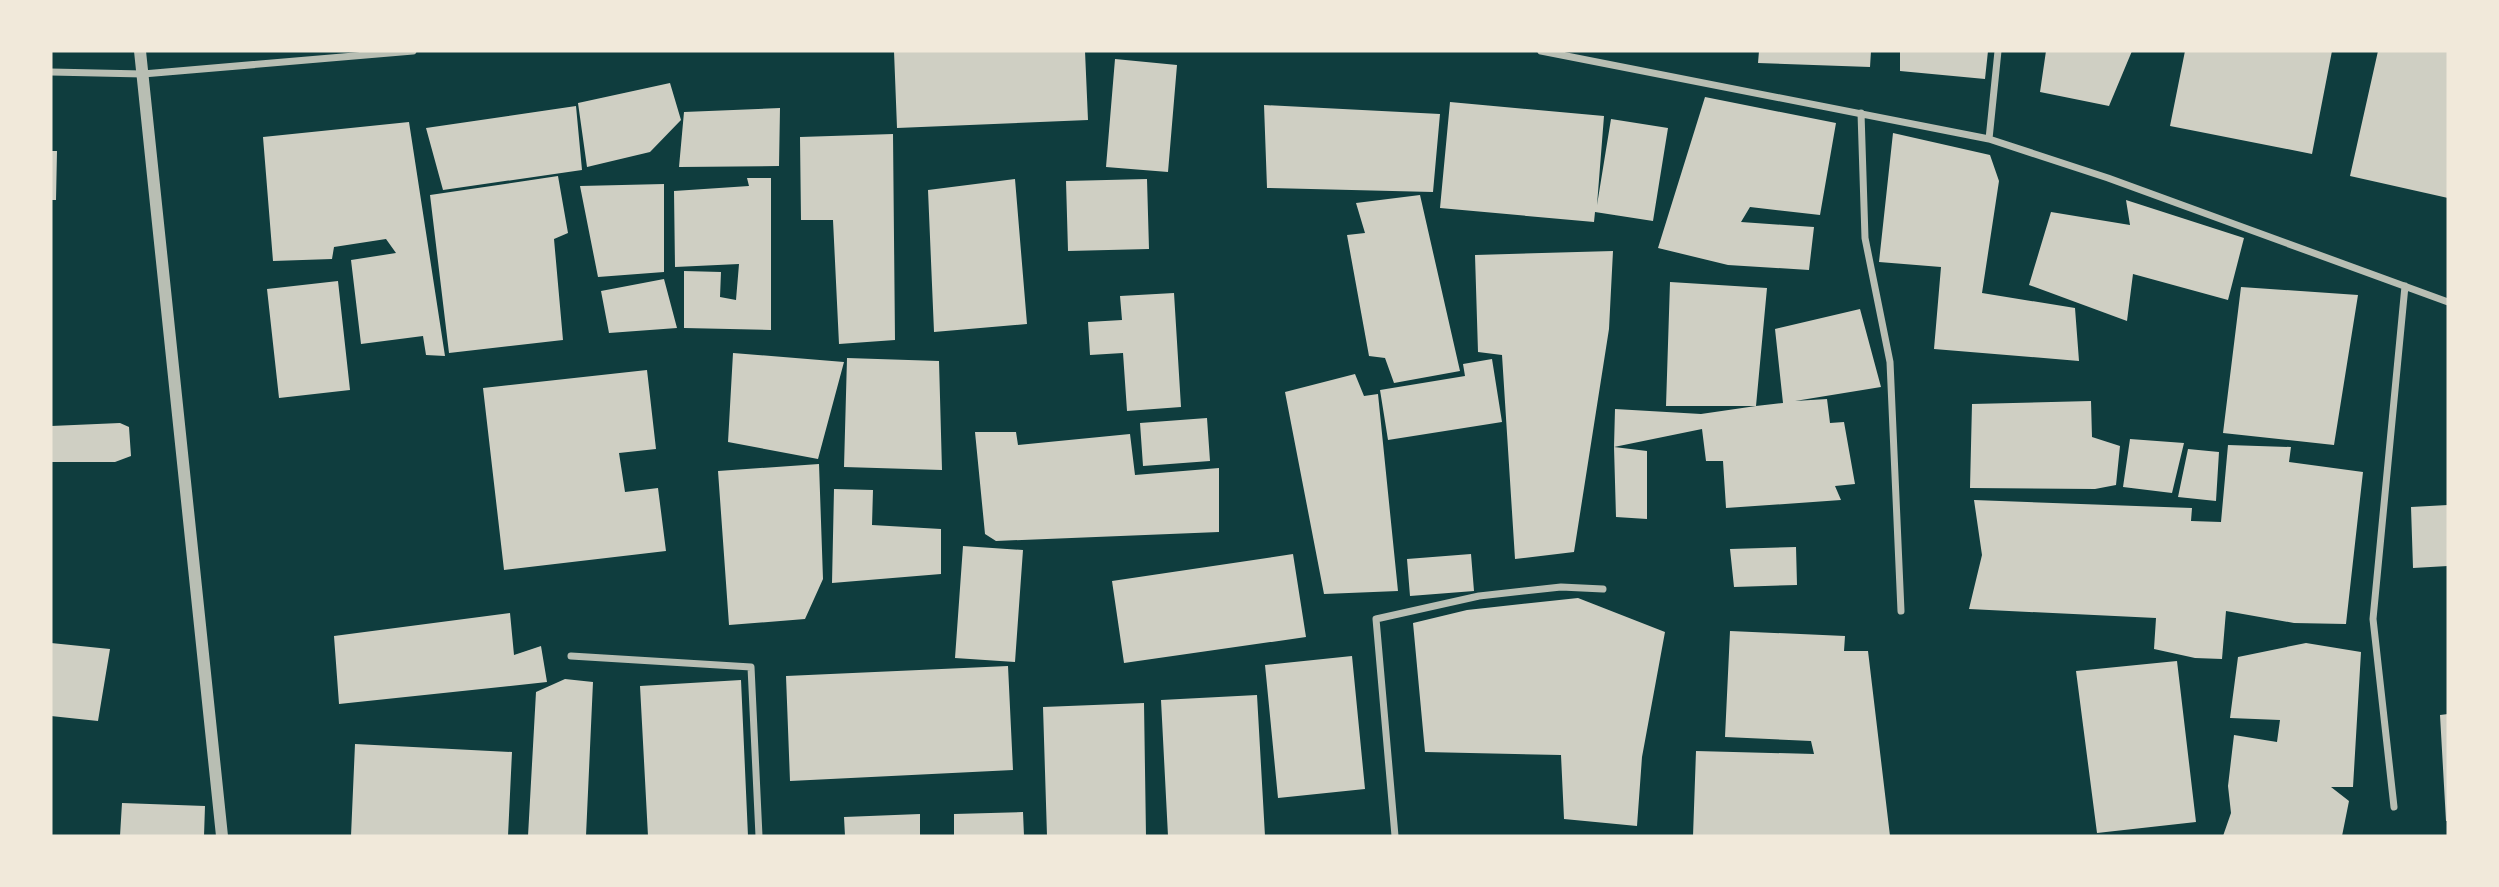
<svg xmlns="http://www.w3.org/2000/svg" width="2499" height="887" font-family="Karla,sans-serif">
  <rect width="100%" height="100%" fill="#0f3d3e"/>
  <!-- building -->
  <path fill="#cfcfc3" d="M 894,51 L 1085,51 L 1088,120 L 897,128 Z
    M 1759,51 L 1871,51 L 1870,67 L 1758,63 Z
    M 1900,51 L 1988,51 L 1985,79 L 1900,71 Z
    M 2046,51 L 2132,51 L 2109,106 L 2040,92 Z
    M 2185,51 L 2332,51 L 2312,154 L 2170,126 Z
    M 2378,51 L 2448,51 L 2448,198 L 2350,176 Z
    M 1115,59 L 1177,65 L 1168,172 L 1106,167 Z
    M 670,83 L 681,120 L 650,152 L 587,167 L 578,103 Z
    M 1705,97 L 1836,123 L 1820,215 L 1750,207 L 1741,222 L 1814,227 L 1809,270 L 1728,265 L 1658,248 Z
    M 1450,102 L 1604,116 L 1597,205 L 1611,119 L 1668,128 L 1653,221 L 1595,212 L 1594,222 L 1440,208 Z
    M 1264,105 L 1440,114 L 1433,192 L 1267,188 Z
    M 576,106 L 582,170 L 443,190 L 426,128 Z
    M 780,108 L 779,166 L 679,167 L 684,112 Z
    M 409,122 L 445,356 L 426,355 L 423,336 L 361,344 L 351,260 L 396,253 L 386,239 L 334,247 L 332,259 L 273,261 L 263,137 Z
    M 1893,133 L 1990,155 L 1999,181 L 1982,293 L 2075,308 L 2079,361 L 1934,349 L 1941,267 L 1879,262 Z
    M 893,134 L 895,340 L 839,344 L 833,220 L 801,220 L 800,137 Z
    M 51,151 L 57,151 L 56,200 L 51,200 Z
    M 558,176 L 568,233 L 554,239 L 563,340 L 449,353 L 430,195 Z
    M 747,178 L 771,178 L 771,330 L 684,328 L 684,271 L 721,272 L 720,297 L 736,300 L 739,264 L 675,267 L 674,191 L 749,186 Z
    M 1015,179 L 1027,324 L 934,332 L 928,190 Z
    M 1147,179 L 1149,249 L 1068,251 L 1066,181 Z
    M 664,184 L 664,272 L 598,277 L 580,186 Z
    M 1420,195 L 1460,371 L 1394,383 L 1385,358 L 1369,356 L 1347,235 L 1365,233 L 1356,203 Z
    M 2126,200 L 2244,238 L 2228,300 L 2133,274 L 2127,321 L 2029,285 L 2051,212 L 2130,225 Z
    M 1613,251 L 1609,329 L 1574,552 L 1515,559 L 1502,355 L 1478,352 L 1475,255 Z
    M 664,279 L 677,328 L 609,333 L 601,291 Z
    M 338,281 L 350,390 L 279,398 L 267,289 Z
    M 1670,282 L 1767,288 L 1756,406 L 1783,403 L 1775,329 L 1860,309 L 1881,387 L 1795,401 L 1827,399 L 1830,423 L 1844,422 L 1855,484 L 1835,486 L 1841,500 L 1726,508 L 1723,461 L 1706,461 L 1702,429 L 1614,447 L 1647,451 L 1647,519 L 1616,517 L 1614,447 L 1615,409 L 1701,414 L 1756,406 L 1666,406 Z
    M 2241,287 L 2358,295 L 2334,445 L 2223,433 Z
    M 1174,293 L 1181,407 L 1127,411 L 1123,353 L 1090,355 L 1088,322 L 1122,320 L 1120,296 Z
    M 733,353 L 844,362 L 818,459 L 728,442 Z
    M 847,358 L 939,361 L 942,470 L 844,467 Z
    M 1492,359 L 1502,422 L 1388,440 L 1380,390 L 1465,376 L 1463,364 Z
    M 647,370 L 656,449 L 619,453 L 625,492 L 658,488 L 666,551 L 504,570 L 483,388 Z
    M 1355,374 L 1364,396 L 1378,394 L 1398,591 L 1324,594 L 1285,392 Z
    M 2091,401 L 2092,437 L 2120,446 L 2116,485 L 2095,489 L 1970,488 L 1972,404 Z
    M 1207,418 L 1210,461 L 1143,466 L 1140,423 Z
    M 120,423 L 129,427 L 131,456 L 115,462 L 51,462 L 51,426 Z
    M 975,432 L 1016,432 L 1018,445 L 1130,434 L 1135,475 L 1219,468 L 1219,532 L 996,541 L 985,534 Z
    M 2130,439 L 2184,443 L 2172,493 L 2123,487 Z
    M 2228,445 L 2291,447 L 2289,462 L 2363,472 L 2346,624 L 2294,623 L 2226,611 L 2222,659 L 2195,658 L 2154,649 L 2156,618 L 1969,609 L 1982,555 L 1974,500 L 2192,508 L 2191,521 L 2221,522 Z
    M 2188,449 L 2219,452 L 2216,501 L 2178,497 Z
    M 819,464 L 823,579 L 805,619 L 729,625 L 718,471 Z
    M 834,489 L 873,490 L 872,525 L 941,529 L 941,574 L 832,583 Z
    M 2448,505 L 2448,566 L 2413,568 L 2411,507 Z
    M 963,546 L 1023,550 L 1015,662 L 955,658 Z
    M 1796,547 L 1797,585 L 1734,587 L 1730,549 Z
    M 1293,554 L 1306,637 L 1124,663 L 1112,581 Z
    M 1471,554 L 1474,591 L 1410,596 L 1407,559 Z
    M 1578,598 L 1665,632 L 1642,757 L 1637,826 L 1564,819 L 1561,755 L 1425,752 L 1413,623 L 1467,610 Z
    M 510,613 L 514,655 L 541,646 L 547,682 L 339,704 L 334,636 Z
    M 1730,631 L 1845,636 L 1844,651 L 1868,651 L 1890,836 L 1693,836 L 1696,751 L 1814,754 L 1811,741 L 1725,737 Z
    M 51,643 L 110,649 L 98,721 L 51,716 Z
    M 2306,643 L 2361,652 L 2353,787 L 2331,787 L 2349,801 L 2342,836 L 2223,836 L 2231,813 L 2228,786 L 2234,735 L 2277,742 L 2280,720 L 2230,718 L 2238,657 Z
    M 1352,656 L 1365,789 L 1278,798 L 1265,665 Z
    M 2177,661 L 2196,822 L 2097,833 L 2076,671 Z
    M 1008,666 L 1013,770 L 790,781 L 786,676 Z
    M 565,679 L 593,682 L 586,836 L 528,836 L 536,692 Z
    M 741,680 L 748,836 L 648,836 L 640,686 Z
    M 1257,695 L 1265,836 L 1168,836 L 1161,700 Z
    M 1144,703 L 1146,836 L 1047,836 L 1043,707 Z
    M 2448,714 L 2448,821 L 2446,821 L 2440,715 Z
    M 355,744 L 512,752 L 508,836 L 351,836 Z
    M 122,803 L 205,806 L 204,836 L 120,836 Z
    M 1023,812 L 1024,836 L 954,836 L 954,814 Z
    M 920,814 L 920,836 L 845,836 L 844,817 Z"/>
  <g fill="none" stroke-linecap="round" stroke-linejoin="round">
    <!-- minor -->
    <path stroke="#b8beb3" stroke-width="7" d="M 1541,51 L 1989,139 L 2108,178 L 2448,302
      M 51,72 L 143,74 L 413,51
      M 1861,113 L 1865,238 L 1890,362 L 1901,611
      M 1989,139 L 1998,51
      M 571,656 L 751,667 L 759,836
      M 2394,807 L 2373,619 L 2405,286
      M 1395,836 L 1376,619 L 1479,596 L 1561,587 L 1603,589"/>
    <!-- tertiary -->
    <path stroke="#b8beb3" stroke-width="12" d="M 140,51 L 222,836"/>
  </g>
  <!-- border -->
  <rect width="2499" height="887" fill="none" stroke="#f1e9da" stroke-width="105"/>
</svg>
